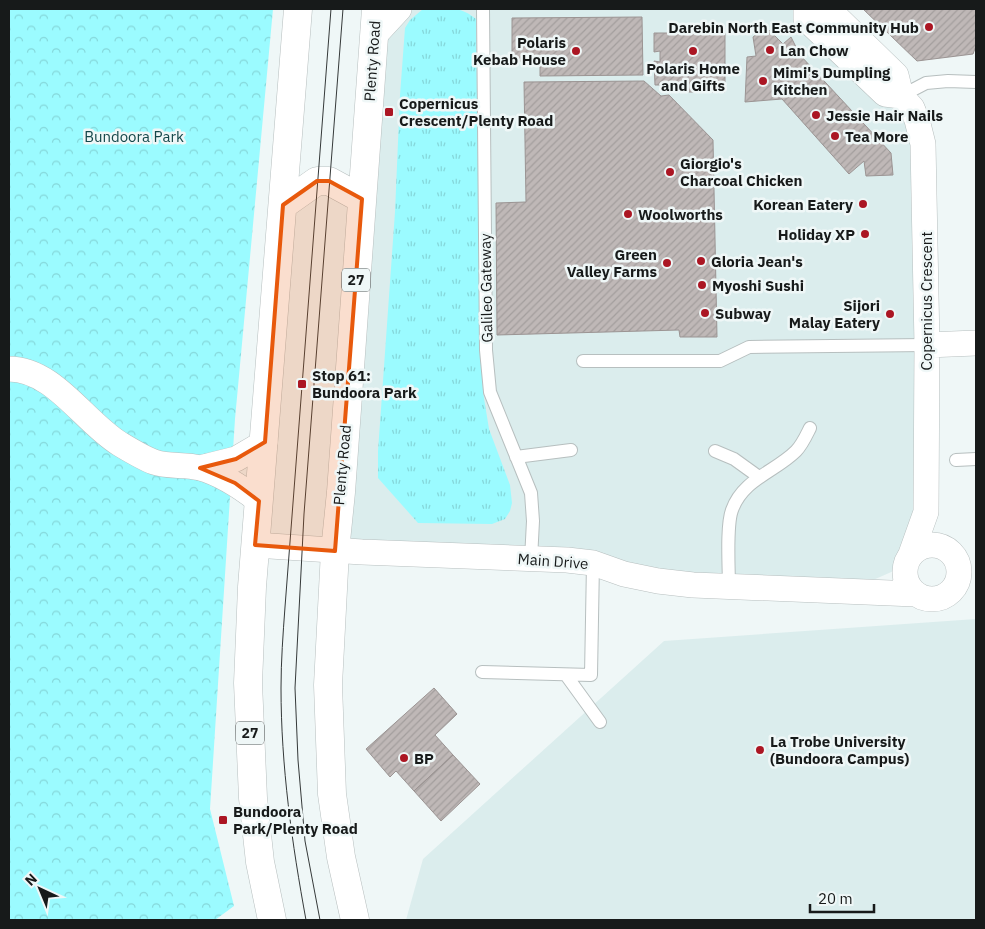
<svg xmlns="http://www.w3.org/2000/svg" width="985" height="929" font-family="'IBM Plex Sans',sans-serif">
  <defs>
    <pattern id="grass-tufts" width="24" height="20" patternUnits="userSpaceOnUse" patternTransform="scale(1.25)"><rect width="24" height="20" fill="#9bfbff"/><path d="M3 7l-1-3M5 7V3M7 7l1-3M15 17l-1-3M17 17v-4M19 17l1-3" fill="none" stroke="#85d7da"/></pattern>
    <pattern id="park-crowns" width="20" height="18" patternUnits="userSpaceOnUse" patternTransform="scale(1.25)"><rect width="20" height="18" fill="#9bfbff"/><path d="M2 6a3 3 0 1 1 6 0M12 15a3 3 0 1 1 6 0" fill="none" stroke="#85d7da"/></pattern>
    <pattern id="building-hatch" width="6" height="6" patternUnits="userSpaceOnUse" patternTransform="scale(1.25)"><rect width="6" height="6" fill="#bfb8b7"/><path d="M-1 1l2-2M0 6l6-6M5 7l2-2" fill="none" stroke="#a39e9d"/></pattern>
  </defs>
  <rect width="100%" height="100%" fill="#eff7f7"/>
  <!-- built -->
  <path fill="#dbeded" d="M 376,9 L 806,9 L 912,108 L 927,345 L 911,554 L 905,566 L 848,591 L 658,581 L 335,551 Z
    M 976,619 L 976,920 L 406,920 L 423,859 L 664,641 Z"/>
  <!-- grass -->
  <path fill="url(#grass-tufts)" d="M 423,9 C 445,9 458,4 476,19 L 480,329 L 483,392 L 489,429 L 510,485 L 512,503 L 510,511 L 505,519 L 492,524 L 418,523 L 378,478 L 378,451 L 395,212 L 400,95 L 405,28 L 410,20 Z"/>
  <!-- park -->
  <path fill="url(#park-crowns)" d="M 9,9 L 273,9 L 235,419 L 210,809 L 234,906 L 215,920 L 9,920 Z"/>
  <!-- building -->
  <path fill="url(#building-hatch)" stroke="#9b9493" d="M 863,9 L 976,9 L 976,46 L 973,54 L 917,61 Z
    M 642,17 L 643,75 L 540,76 L 540,61 L 512,61 L 512,18 Z
    M 766,27 L 783,44 L 791,37 L 800,55 L 891,153 L 893,175 L 866,176 L 864,161 L 849,174 L 782,99 L 745,102 L 747,57 L 756,56 L 753,37 Z
    M 654,33 L 725,33 L 725,92 L 674,92 L 674,85 L 655,85 L 654,61 L 660,62 L 660,51 L 654,52 Z
    M 644,81 L 661,96 L 669,95 L 713,140 L 717,337 L 680,337 L 679,330 L 497,335 L 496,203 L 526,202 L 524,82 Z
    M 434,688 L 457,714 L 435,735 L 453,755 L 414,791 L 396,771 L 390,777 L 366,749 Z
    M 453,755 L 480,784 L 441,821 L 414,791 Z"/>
  <g fill="none" stroke-linecap="round" stroke-linejoin="round">
    <!-- lane casing -->
    <g stroke="#b7bfbf" stroke-width="14">
      <path id="lane" d="M 483,9 L 486,350 L 490,392 L 531,493 L 533,521 L 531,559
        M 901,96 L 926,83 L 948,81 L 976,82
        M 583,361 L 720,361 L 749,347 L 927,345
        M 715,451 L 734,459 L 759,477
        M 516,457 L 571,450
        M 956,460 L 976,459
        M 729,587 C 729,569 726,526 732,510 C 743,479 775,472 796,451 C 802,445 806,436 810,428
        M 482,672 L 591,675 L 593,563
        M 566,675 L 600,722"/>
    </g>
    <!-- street casing -->
    <g stroke="#b7bfbf" stroke-width="26">
      <path id="street" d="M 806,9 L 806,19 L 885,94 L 901,96
        M 828,9 L 896,75 L 901,96 L 912,108 L 917,120 L 923,144 L 927,345 L 926,512 L 911,554
        M 374,36 L 399,9
        M 927,345 L 976,343
        M 9,369 C 54,369 84,422 120,444 C 130,450 143,458 154,462 C 168,467 185,464 200,468 C 222,474 241,487 259,501
        M 200,468 L 236,459 L 265,442
        M905 572a27 27 0 1 1 54 0a27 27 0 1 1-54 0Z
        M 255,545 L 362,552 L 567,560 L 593,563 L 624,574 L 658,581 L 693,585 L 915,594"/>
    </g>
    <!-- highway casing -->
    <g stroke="#b7bfbf" stroke-width="29">
      <path id="highway" d="M 283,205 L 317,181 L 329,181 L 362,199
        M 272,920 L 260,862 L 253,798 L 248,683 L 252,587 L 298,9
        M 355,920 L 341,857 L 332,794 L 328,685 L 335,551 L 341,492 L 376,9"/>
    </g>
    <!-- lane -->
    <use href="#lane" stroke="#fff" stroke-width="12"/>
    <!-- street -->
    <use href="#street" stroke="#fff" stroke-width="25"/>
    <!-- highway -->
    <use href="#highway" stroke="#fff" stroke-width="28"/>
    <!-- tram -->
    <path stroke="#353939" stroke-width="1" d="M 306,920 C 292,844 281,766 281,688 C 281,661 283,634 285,607 L 331,9
      M 320,920 L 305,841 L 298,760 L 295,688 L 304,514 L 343,9"/>
  </g>
  <!-- marked area -->
  <path fill="#e8590c" fill-opacity="0.2" stroke="#e8590c" stroke-width="4" stroke-linejoin="round" d="M 317,181 L 329,181 L 362,199 L 335,551 L 255,545 L 259,501 L 235,483 L 200,468 L 236,459 L 265,442 L 283,205 Z"/>
  <!-- markers -->
  <g fill="#ab1623" stroke="#eff7f7" stroke-width="2">
    <circle cx="929" cy="27" r="5"/>
    <circle cx="770" cy="50" r="5"/>
    <circle cx="576" cy="51" r="5"/>
    <circle cx="693" cy="51" r="5"/>
    <circle cx="763" cy="81" r="5"/>
    <rect x="384" y="107" width="10" height="10" rx="2.5"/>
    <circle cx="816" cy="115" r="5"/>
    <circle cx="835" cy="136" r="5"/>
    <circle cx="670" cy="172" r="5"/>
    <circle cx="863" cy="204" r="5"/>
    <circle cx="628" cy="214" r="5"/>
    <circle cx="865" cy="234" r="5"/>
    <circle cx="701" cy="261" r="5"/>
    <circle cx="667" cy="263" r="5"/>
    <circle cx="702" cy="285" r="5"/>
    <circle cx="705" cy="313" r="5"/>
    <circle cx="890" cy="314" r="5"/>
    <rect x="297" y="379" width="10" height="10" rx="2.5"/>
    <circle cx="760" cy="750" r="5"/>
    <circle cx="404" cy="758" r="5"/>
    <rect x="218" y="815" width="10" height="10" rx="2.5"/>
  </g>
  <g text-anchor="middle" dominant-baseline="central" stroke-width="5" stroke-linejoin="round" paint-order="stroke">
    <!-- shield labels -->
    <g fill="#eff7f7" stroke="#585c5c" stroke-width="1">
      <rect x="342" y="268.5" width="28" height="23" rx="4"/>
      <rect x="236" y="721.5" width="28" height="23" rx="4"/>
    </g>
    <g font-size="14" font-weight="bold" fill="#171a1a">
      <text x="356" y="280">27</text>
      <text x="250" y="733">27</text>
    </g>
    <!-- poi labels -->
    <g font-size="15" font-weight="bold" fill="#171a1a" stroke="#eff7f7" text-anchor="start">
      <text x="919" y="27" text-anchor="end">Darebin North East Community Hub</text>
      <text x="566" y="42" text-anchor="end">Polaris<tspan x="566" dy="17">Kebab House</tspan></text>
      <text x="780" y="50">Lan Chow</text>
      <text x="693" y="68" text-anchor="middle">Polaris Home<tspan x="693" dy="17">and Gifts</tspan></text>
      <text x="773" y="72">Mimi's Dumpling<tspan x="773" dy="17">Kitchen</tspan></text>
      <text x="399" y="103">Copernicus<tspan x="399" dy="17">Crescent/Plenty Road</tspan></text>
      <text x="826" y="115">Jessie Hair Nails</text>
      <text x="845" y="136">Tea More</text>
      <text x="680" y="163">Giorgio's<tspan x="680" dy="17">Charcoal Chicken</tspan></text>
      <text x="853" y="204" text-anchor="end">Korean Eatery</text>
      <text x="638" y="214">Woolworths</text>
      <text x="855" y="234" text-anchor="end">Holiday XP</text>
      <text x="657" y="254" text-anchor="end">Green<tspan x="657" dy="17">Valley Farms</tspan></text>
      <text x="711" y="261">Gloria Jean's</text>
      <text x="712" y="285">Myoshi Sushi</text>
      <text x="880" y="305" text-anchor="end">Sijori<tspan x="880" dy="17">Malay Eatery</tspan></text>
      <text x="715" y="313">Subway</text>
      <text x="312" y="375">Stop 61:<tspan x="312" dy="17">Bundoora Park</tspan></text>
      <text x="770" y="741">La Trobe University<tspan x="770" dy="17">(Bundoora Campus)</tspan></text>
      <text x="414" y="758">BP</text>
      <text x="233" y="811">Bundoora<tspan x="233" dy="17">Park/Plenty Road</tspan></text>
    </g>
    <!-- street labels -->
    <g font-size="15" fill="#171a1a" stroke="#eff7f7">
      <text transform="translate(372 61) rotate(-86)">Plenty Road</text>
      <text transform="translate(486 288) rotate(-91)">Galileo Gateway</text>
      <text transform="translate(926 301) rotate(-90)">Copernicus Crescent</text>
      <text transform="translate(342 465) rotate(-85)">Plenty Road</text>
      <text transform="translate(553 561) rotate(4)">Main Drive</text>
    </g>
    <!-- park labels -->
    <g font-size="15" fill="#14474a" stroke="#eff7f7">
      <text x="134" y="136">Bundoora Park</text>
    </g>
  </g>
  <!-- border -->
  <rect width="985" height="929" fill="none" stroke="#171a1a" stroke-width="20"/>
  <!-- north arrow -->
  <g transform="translate(40 889) rotate(316)" stroke="#eff7f7" stroke-width="4" paint-order="stroke">
  <path d="M0-4L9 19L0 12L-9 19Z" fill="#171a1a"/>
  <text y="-8" font-size="14" font-weight="bold" text-anchor="middle" fill="#171a1a">N</text>
  </g>
  <!-- scale -->
  <path d="M810 904v8h64v-8" fill="none" stroke="#171a1a" stroke-width="2.5"/>
  <text x="818" y="904" font-size="15" fill="#171a1a" stroke="#eff7f7" stroke-width="4" paint-order="stroke">20 m</text>
</svg>
